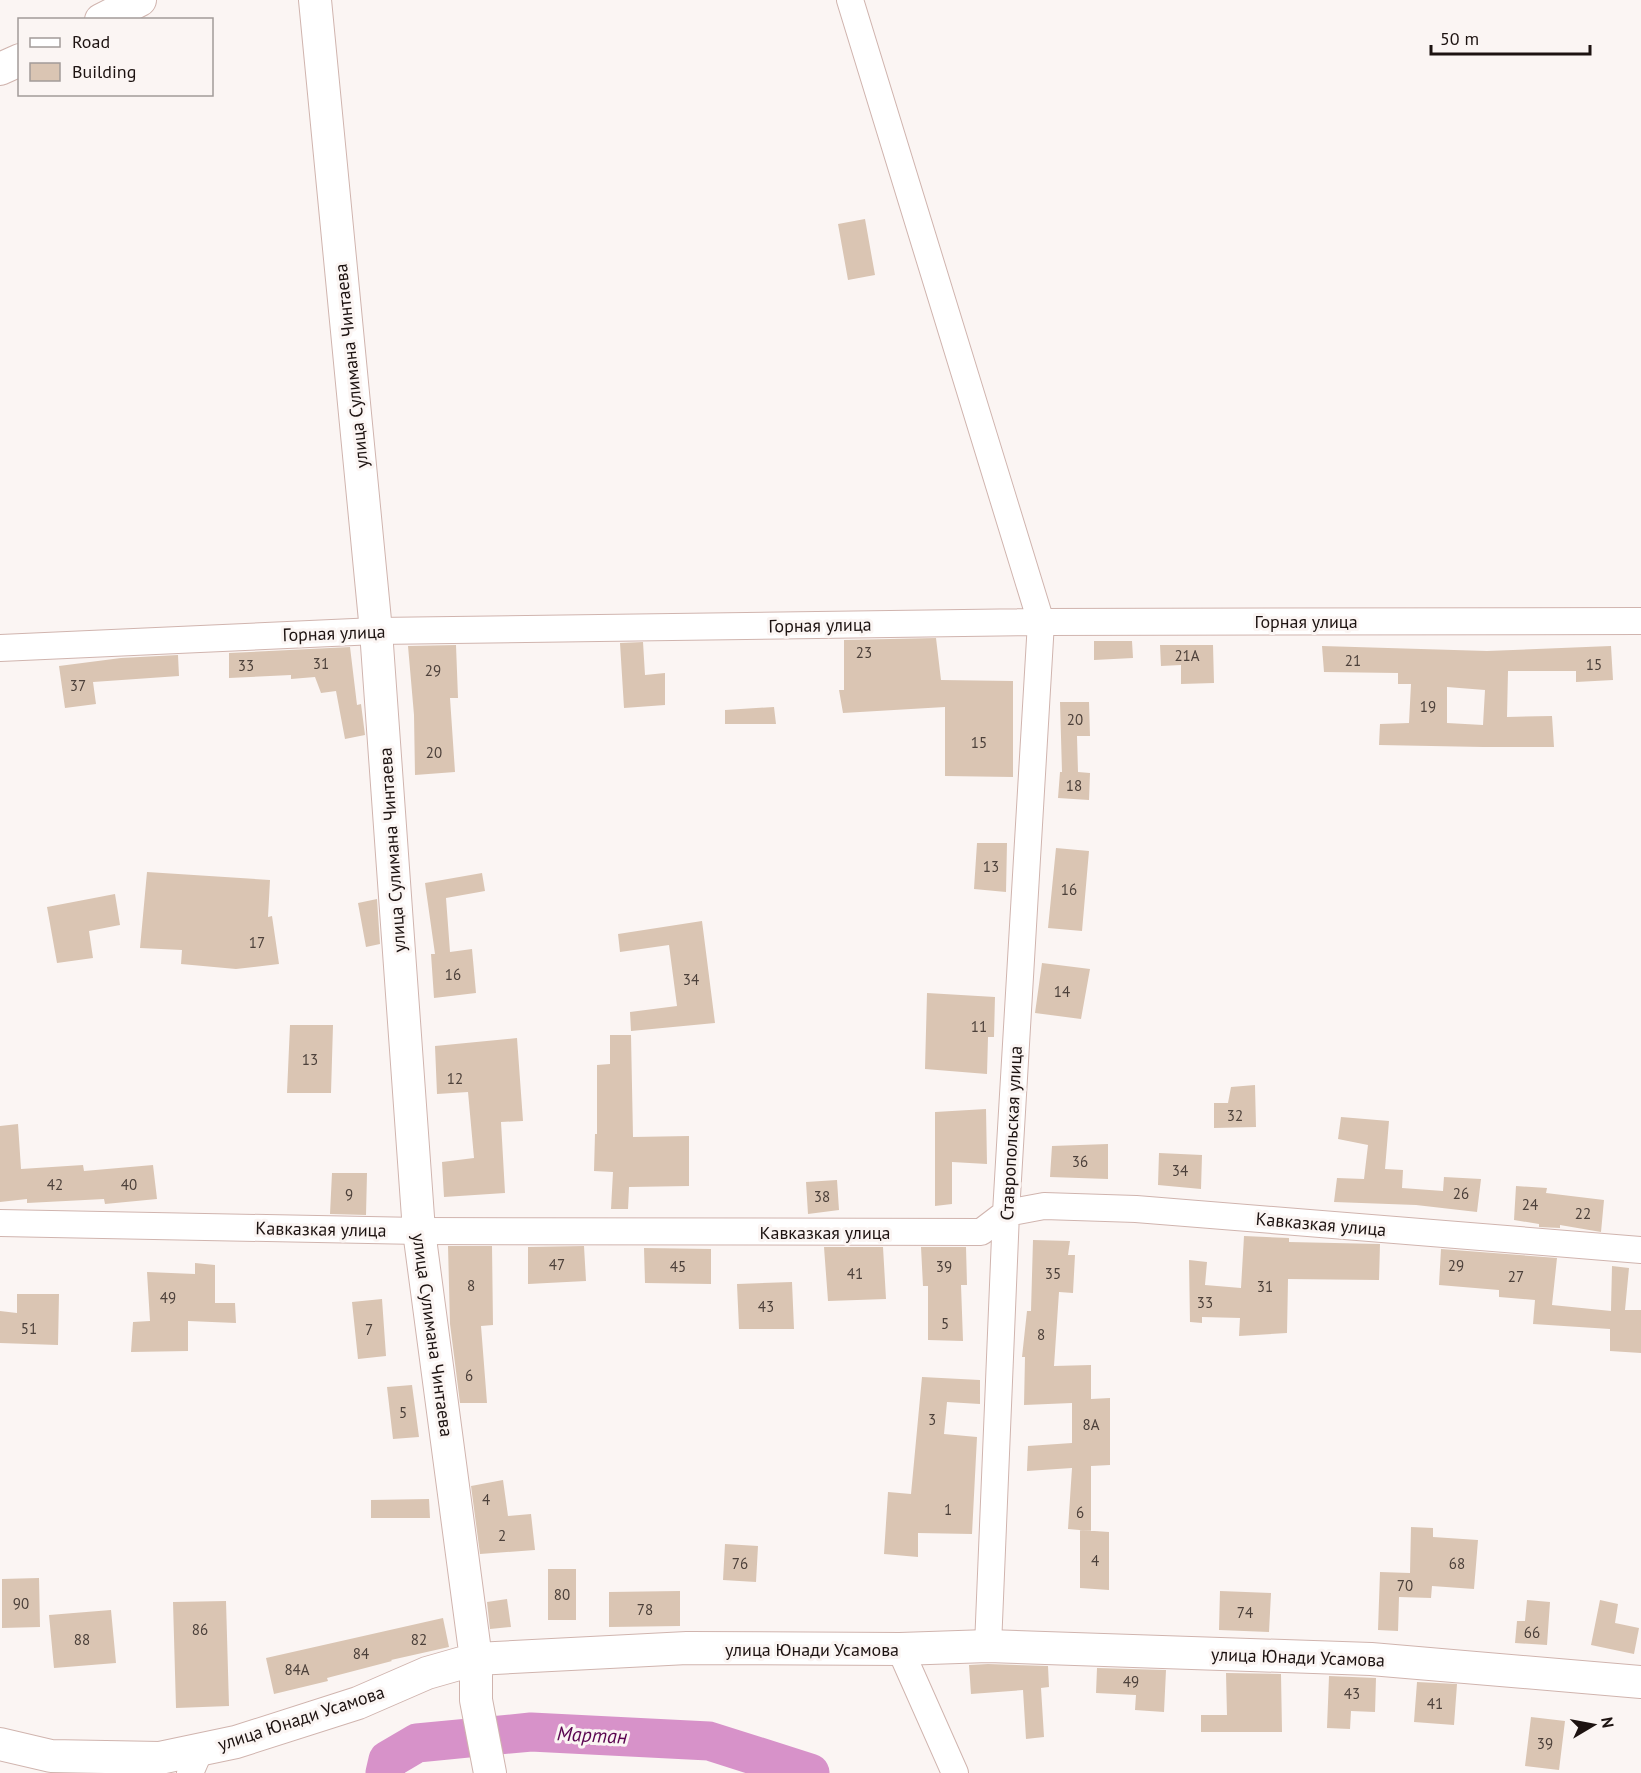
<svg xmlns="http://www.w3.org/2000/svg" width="1641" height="1773" font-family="'PT Sans',sans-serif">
  <rect width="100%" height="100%" fill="#fbf5f3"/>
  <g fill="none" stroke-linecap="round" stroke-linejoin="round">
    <!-- river -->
    <path stroke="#d792c9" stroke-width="39" d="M 385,1773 L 388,1760 L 417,1743 L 531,1732 L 709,1741 L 810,1773"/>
  </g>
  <!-- building -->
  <path fill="#dac5b3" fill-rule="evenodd" d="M 865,219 L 875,275 L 848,280 L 838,224 Z
    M 936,638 L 941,680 L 1013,681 L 1013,777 L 945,776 L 945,707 L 843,713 L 839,690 L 844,690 L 844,640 Z
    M 1094,641 L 1132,641 L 1133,658 L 1094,660 Z
    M 643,642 L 645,675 L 665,673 L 665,705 L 624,708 L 620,643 Z
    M 456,645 L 458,698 L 450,698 L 455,772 L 415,775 L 414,715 L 408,646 Z
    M 1160,645 L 1213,645 L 1214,683 L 1181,684 L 1181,665 L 1161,666 Z
    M 1322,646 L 1487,651 L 1611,646 L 1613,680 L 1576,682 L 1576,671 L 1508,671 L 1507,717 L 1552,716 L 1554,747 L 1483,747 L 1379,745 L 1380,724 L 1409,723 L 1411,684 L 1398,684 L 1398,673 L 1324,672 ZM 1447,687 L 1485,690 L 1483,725 L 1447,723 Z
    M 350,647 L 357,705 L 361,704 L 365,735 L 345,739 L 336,691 L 321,693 L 315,677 L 291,679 L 291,675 L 229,678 L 229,653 Z
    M 178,655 L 179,676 L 93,682 L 96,704 L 65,708 L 59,666 L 121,658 Z
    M 1060,702 L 1089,702 L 1090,736 L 1077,736 L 1078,772 L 1090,773 L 1089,800 L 1058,798 L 1060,772 L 1062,772 Z
    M 774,707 L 776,724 L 725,724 L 725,710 Z
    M 977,843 L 1007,843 L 1006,892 L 974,889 Z
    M 1056,848 L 1089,851 L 1082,931 L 1048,928 Z
    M 147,872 L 270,880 L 268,917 L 272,916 L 279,964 L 236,969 L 181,964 L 182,950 L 140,948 Z
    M 482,873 L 485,891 L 446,898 L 450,952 L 472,949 L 476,993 L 434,998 L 431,954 L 435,954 L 425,883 Z
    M 115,894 L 120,925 L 89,931 L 93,958 L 57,963 L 47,907 Z
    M 377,899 L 380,944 L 366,947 L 358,903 Z
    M 702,921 L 715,1023 L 631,1031 L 630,1012 L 677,1006 L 669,945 L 620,952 L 618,934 Z
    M 1042,963 L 1090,969 L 1081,1019 L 1035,1013 Z
    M 927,993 L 995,997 L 994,1037 L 988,1037 L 987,1074 L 925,1069 Z
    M 290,1025 L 333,1025 L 331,1093 L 287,1093 Z
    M 610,1035 L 631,1035 L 633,1137 L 689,1136 L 689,1186 L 629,1187 L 628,1209 L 611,1209 L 613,1172 L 594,1171 L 595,1134 L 597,1134 L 597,1065 L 610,1064 Z
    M 517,1038 L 523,1121 L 501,1122 L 505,1193 L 444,1197 L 442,1162 L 474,1158 L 468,1092 L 437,1094 L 435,1046 Z
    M 1255,1085 L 1256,1127 L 1214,1128 L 1214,1103 L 1228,1103 L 1231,1087 Z
    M 986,1109 L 987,1164 L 952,1162 L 952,1204 L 935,1206 L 935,1112 Z
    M 1341,1117 L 1389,1121 L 1385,1169 L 1403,1170 L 1402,1188 L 1443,1191 L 1444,1177 L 1481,1179 L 1477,1212 L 1416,1205 L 1334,1202 L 1337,1178 L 1364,1179 L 1368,1145 L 1338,1139 Z
    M 18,1124 L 21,1169 L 83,1165 L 84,1171 L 153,1165 L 157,1199 L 105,1204 L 104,1199 L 27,1203 L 27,1199 L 0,1202 L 0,1126 Z
    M 1108,1144 L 1108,1179 L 1050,1177 L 1052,1146 Z
    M 1159,1153 L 1202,1155 L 1201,1189 L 1158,1185 Z
    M 332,1173 L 367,1173 L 366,1215 L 330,1214 Z
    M 837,1180 L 839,1210 L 808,1214 L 806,1182 Z
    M 1516,1186 L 1547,1188 L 1546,1193 L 1604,1200 L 1601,1232 L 1560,1225 L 1560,1228 L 1539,1227 L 1539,1224 L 1514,1220 Z
    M 1244,1236 L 1289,1238 L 1289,1242 L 1380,1244 L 1379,1280 L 1288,1279 L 1287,1333 L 1239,1336 L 1240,1318 L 1202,1317 L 1202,1323 L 1190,1322 L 1189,1260 L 1207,1262 L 1205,1285 L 1241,1288 Z
    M 1033,1240 L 1070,1241 L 1068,1255 L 1075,1255 L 1073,1293 L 1059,1292 L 1054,1366 L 1091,1365 L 1091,1399 L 1110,1398 L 1110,1465 L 1091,1466 L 1091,1531 L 1068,1529 L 1072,1468 L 1027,1471 L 1028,1446 L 1072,1443 L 1072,1403 L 1024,1405 L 1025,1357 L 1022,1357 L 1027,1311 L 1031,1311 Z
    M 448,1246 L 492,1246 L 493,1325 L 481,1326 L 487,1403 L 460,1403 L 450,1324 Z
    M 584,1246 L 586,1281 L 528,1284 L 528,1247 Z
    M 824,1247 L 883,1247 L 886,1299 L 828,1301 Z
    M 921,1247 L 966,1247 L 967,1285 L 961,1285 L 963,1341 L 928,1340 L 928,1286 L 923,1286 Z
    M 644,1248 L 711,1249 L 711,1284 L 645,1283 Z
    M 1441,1249 L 1557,1258 L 1552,1305 L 1611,1311 L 1612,1266 L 1629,1268 L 1625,1310 L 1641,1310 L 1641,1353 L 1610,1351 L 1610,1329 L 1533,1324 L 1535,1300 L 1499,1297 L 1499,1290 L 1439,1285 Z
    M 195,1263 L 215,1265 L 215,1303 L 235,1303 L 236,1323 L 188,1321 L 188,1351 L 131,1352 L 133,1322 L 150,1321 L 147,1272 L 195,1274 Z
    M 792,1282 L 794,1329 L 739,1329 L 737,1284 Z
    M 17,1294 L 59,1294 L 58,1345 L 0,1343 L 0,1311 L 17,1313 Z
    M 382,1299 L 386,1356 L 358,1359 L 352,1302 Z
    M 922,1377 L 980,1380 L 980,1404 L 947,1402 L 944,1434 L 977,1437 L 972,1534 L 918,1533 L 918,1557 L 884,1554 L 888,1492 L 911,1494 Z
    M 412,1385 L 419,1437 L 393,1439 L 387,1387 Z
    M 503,1480 L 508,1516 L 531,1514 L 535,1550 L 480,1554 L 471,1486 Z
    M 429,1499 L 430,1518 L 371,1518 L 371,1500 Z
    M 1411,1527 L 1433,1528 L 1433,1537 L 1478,1540 L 1474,1589 L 1432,1586 L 1431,1598 L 1399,1597 L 1398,1631 L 1378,1630 L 1380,1572 L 1410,1573 Z
    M 1080,1530 L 1109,1532 L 1109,1590 L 1080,1588 Z
    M 725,1544 L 758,1546 L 756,1582 L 723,1580 Z
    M 548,1569 L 576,1569 L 576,1620 L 548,1620 Z
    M 39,1578 L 40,1627 L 2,1628 L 2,1579 Z
    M 680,1591 L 680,1626 L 609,1627 L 609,1592 Z
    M 1220,1591 L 1271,1593 L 1269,1632 L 1219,1630 Z
    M 507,1599 L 511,1627 L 490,1629 L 487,1602 Z
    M 1527,1600 L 1550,1602 L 1547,1645 L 1515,1643 L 1517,1621 L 1525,1621 Z
    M 1600,1600 L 1618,1604 L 1615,1623 L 1639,1628 L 1634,1654 L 1591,1645 Z
    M 226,1601 L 229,1706 L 176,1708 L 173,1602 Z
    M 111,1610 L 116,1663 L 54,1668 L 49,1615 Z
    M 443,1618 L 449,1647 L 391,1660 L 392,1661 L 327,1678 L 328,1681 L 274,1694 L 266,1658 Z
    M 988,1664 L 1048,1666 L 1049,1687 L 1041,1688 L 1044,1737 L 1026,1739 L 1023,1690 L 971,1694 L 969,1665 Z
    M 1097,1668 L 1166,1670 L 1164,1712 L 1135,1710 L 1136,1695 L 1096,1693 Z
    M 1226,1673 L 1281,1674 L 1282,1732 L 1201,1732 L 1201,1715 L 1227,1715 Z
    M 1329,1676 L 1376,1678 L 1375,1712 L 1351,1711 L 1350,1729 L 1327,1728 Z
    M 1417,1682 L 1457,1684 L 1454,1725 L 1414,1722 Z
    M 1531,1717 L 1565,1721 L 1559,1770 L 1525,1766 Z"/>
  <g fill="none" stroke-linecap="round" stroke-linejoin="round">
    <!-- minor casing -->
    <g stroke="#d0b4ae" stroke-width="28">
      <path id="minor" d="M 850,0 L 1041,622 L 1006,1213 L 988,1646
        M 0,648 L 376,631 L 1041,622 L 1641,621
        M 0,1223 L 419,1231 L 981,1232 L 1006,1213 L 1044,1206 L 1136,1209 L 1641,1250
        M 900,1649 L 955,1773
        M 190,1773 L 200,1750"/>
    </g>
    <!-- tertiary casing -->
    <g stroke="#d0b4ae" stroke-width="34">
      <path id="tertiary" d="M 315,0 L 376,631 L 419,1231 L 476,1659 L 476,1700 L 490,1773
        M 101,20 L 140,0
        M 0,69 L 20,60
        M 0,1744 L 51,1756 L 160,1758 L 236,1742 L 358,1703 L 427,1673 L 476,1659 L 687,1648 L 900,1649 L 988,1646 L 1371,1659 L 1641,1682"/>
    </g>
    <!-- minor -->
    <use href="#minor" stroke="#fff" stroke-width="26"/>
    <!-- tertiary -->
    <use href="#tertiary" stroke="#fff" stroke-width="32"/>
  </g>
  <g text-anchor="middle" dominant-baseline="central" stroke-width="6" stroke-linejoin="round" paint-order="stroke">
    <!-- number labels -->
    <g font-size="15" fill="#4c403a">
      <text x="864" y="652">23</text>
      <text x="1187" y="655">21А</text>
      <text x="1353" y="660">21</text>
      <text x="321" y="663">31</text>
      <text x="1594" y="664">15</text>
      <text x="246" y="665">33</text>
      <text x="433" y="670">29</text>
      <text x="78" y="685">37</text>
      <text x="1428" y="706">19</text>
      <text x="1075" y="719">20</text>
      <text x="979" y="742">15</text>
      <text x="434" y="752">20</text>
      <text x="1074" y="785">18</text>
      <text x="991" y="866">13</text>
      <text x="1069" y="889">16</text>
      <text x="257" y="942">17</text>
      <text x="453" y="974">16</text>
      <text x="691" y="979">34</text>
      <text x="1062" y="991">14</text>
      <text x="979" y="1026">11</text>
      <text x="310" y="1059">13</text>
      <text x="455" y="1078">12</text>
      <text x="1235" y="1115">32</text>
      <text x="1080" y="1161">36</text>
      <text x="1180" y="1170">34</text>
      <text x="55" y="1184">42</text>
      <text x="129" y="1184">40</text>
      <text x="1461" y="1193">26</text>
      <text x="349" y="1194">9</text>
      <text x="822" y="1196">38</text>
      <text x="1530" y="1204">24</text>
      <text x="1583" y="1213">22</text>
      <text x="557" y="1264">47</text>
      <text x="1456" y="1265">29</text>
      <text x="678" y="1266">45</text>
      <text x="944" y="1266">39</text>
      <text x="855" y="1273">41</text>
      <text x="1053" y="1273">35</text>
      <text x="1516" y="1276">27</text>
      <text x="471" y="1285">8</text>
      <text x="1265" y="1286">31</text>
      <text x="168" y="1297">49</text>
      <text x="1205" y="1302">33</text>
      <text x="766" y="1306">43</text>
      <text x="945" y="1323">5</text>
      <text x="29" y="1328">51</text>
      <text x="369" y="1329">7</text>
      <text x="1041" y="1334">8</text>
      <text x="469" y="1375">6</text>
      <text x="403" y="1412">5</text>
      <text x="932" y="1419">3</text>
      <text x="1091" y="1424">8А</text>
      <text x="486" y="1499">4</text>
      <text x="948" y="1509">1</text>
      <text x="1080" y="1512">6</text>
      <text x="502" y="1535">2</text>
      <text x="1095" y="1560">4</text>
      <text x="740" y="1563">76</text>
      <text x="1457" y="1563">68</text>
      <text x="1405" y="1585">70</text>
      <text x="562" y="1594">80</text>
      <text x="21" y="1603">90</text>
      <text x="645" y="1609">78</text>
      <text x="1245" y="1612">74</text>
      <text x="200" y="1629">86</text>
      <text x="1532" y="1632">66</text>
      <text x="82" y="1639">88</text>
      <text x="419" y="1639">82</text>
      <text x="361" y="1653">84</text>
      <text x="297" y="1669">84А</text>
      <text x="1131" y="1681">49</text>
      <text x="1352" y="1693">43</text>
      <text x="1435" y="1703">41</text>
      <text x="1545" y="1743">39</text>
    </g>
    <!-- street labels -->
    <g font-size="18" fill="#1d1311" stroke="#fbf5f3">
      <text transform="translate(351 366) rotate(-96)">улица Сулимана Чинтаева</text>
      <text x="1306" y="621">Горная улица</text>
      <text transform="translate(820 625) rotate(-1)">Горная улица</text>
      <text transform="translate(334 633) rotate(-2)">Горная улица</text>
      <text transform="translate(392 850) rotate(-94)">улица Сулимана Чинтаева</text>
      <text transform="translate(1011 1133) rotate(-87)">Ставропольская улица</text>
      <text transform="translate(1321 1224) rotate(5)">Кавказкая улица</text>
      <text transform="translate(321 1229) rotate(1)">Кавказкая улица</text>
      <text x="825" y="1232">Кавказкая улица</text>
      <text transform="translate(433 1335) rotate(82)">улица Сулимана Чинтаева</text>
      <text x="812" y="1649">улица Юнади Усамова</text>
      <text transform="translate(1298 1657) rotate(2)">улица Юнади Усамова</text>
      <text transform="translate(301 1718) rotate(-18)">улица Юнади Усамова</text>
    </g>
    <!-- water labels -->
    <g font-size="20" font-style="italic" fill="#5a0550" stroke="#fbf5f3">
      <text transform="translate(592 1735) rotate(3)">Мартан</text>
    </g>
  </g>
  <!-- legend -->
  <rect x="18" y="18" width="195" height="78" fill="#fbf5f3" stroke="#a29b99" stroke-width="1.5"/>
  <rect x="30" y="38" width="30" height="9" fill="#ffffff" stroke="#a29b99" stroke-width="1.5"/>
  <text x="72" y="48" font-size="18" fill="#1d1311">Road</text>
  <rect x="30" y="63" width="30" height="18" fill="#dac5b3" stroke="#a29b99" stroke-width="1.5"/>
  <text x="72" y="78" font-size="18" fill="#1d1311">Building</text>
  <!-- north arrow -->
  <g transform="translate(1593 1725) rotate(80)" stroke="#fbf5f3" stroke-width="4.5" paint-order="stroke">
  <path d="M0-4.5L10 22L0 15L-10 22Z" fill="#1d1311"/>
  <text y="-9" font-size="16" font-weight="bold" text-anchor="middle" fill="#1d1311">N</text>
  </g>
  <!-- scale -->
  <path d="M1431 45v9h159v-9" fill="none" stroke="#1d1311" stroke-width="3"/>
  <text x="1440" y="45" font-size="18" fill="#1d1311" stroke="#fbf5f3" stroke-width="4.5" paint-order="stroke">50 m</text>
</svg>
